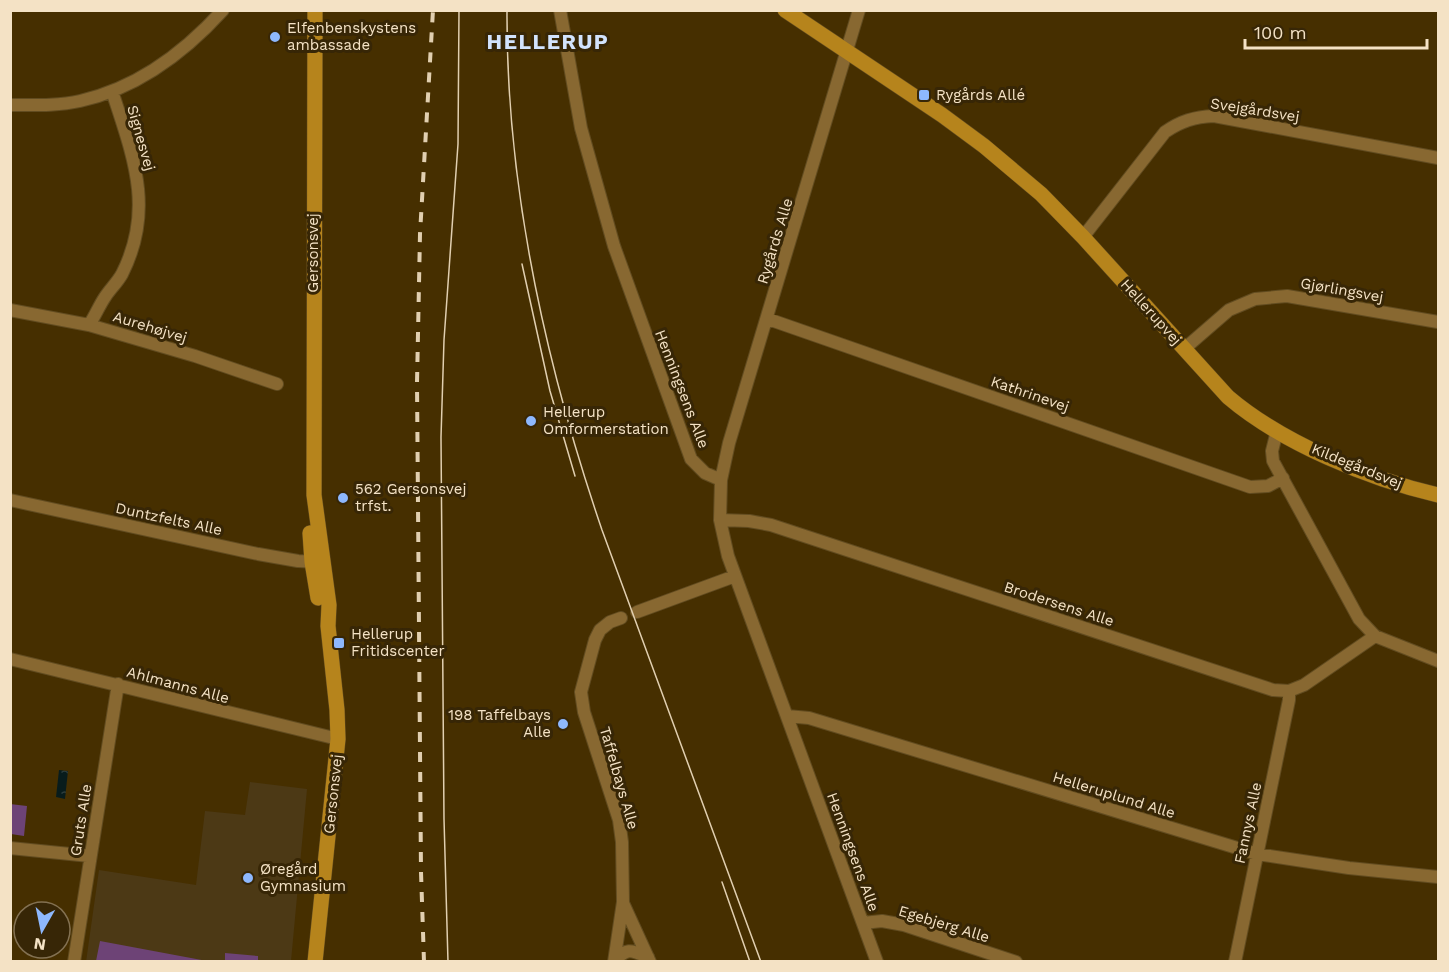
<svg xmlns="http://www.w3.org/2000/svg" width="1449" height="972" font-family="'Work Sans',sans-serif">
  <defs>
    <pattern id="water-ripples" width="26" height="14" patternUnits="userSpaceOnUse" patternTransform="scale(1.5)"><rect width="26" height="14" fill="#081c1c"/><path d="M2 4q2-2 4 0t4 0M15 11q2-2 4 0t4 0" fill="none" stroke="#2d3d3c"/></pattern>
  </defs>
  <rect width="100%" height="100%" fill="#462f00"/>
  <!-- built -->
  <path fill="#4c3915" d="M 250,782 L 307,789 L 291,961 L 86,962 L 99,870 L 196,885 L 205,811 L 245,815 Z"/>
  <!-- pitch -->
  <path fill="#6d4376" d="M 10,804 L 27,806 L 24,836 L 11,834 Z
    M 100,941 L 207,961 L 96,961 Z
    M 225,953 L 258,956 L 258,961 L 225,961 Z"/>
  <!-- water -->
  <path fill="url(#water-ripples)" d="M 59,770 L 68,771 L 65,799 L 56,797 Z"/>
  <g fill="none" stroke-linecap="round" stroke-linejoin="round">
    <!-- street casing -->
    <g stroke="#624c20" stroke-width="14">
      <path id="street" d="M 560,10 L 581,128 L 614,246 L 691,459 L 705,473 L 721,480 L 720,520 L 728,556 L 877,962
        M 10,105 C 33,105 58,106 80,101 C 138,88 184,53 223,10
        M 1083,237 L 1165,132 C 1181,121 1194,117 1214,116 L 1438,158
        M 10,310 L 89,325 L 195,356 L 277,384
        M 768,319 L 1250,487 L 1268,486 L 1283,478
        M 89,325 C 95,316 99,306 105,297 C 110,289 117,283 122,274 C 155,209 133,156 112,91
        M 1184,349 L 1229,310 L 1255,299 L 1287,296 L 1438,322
        M 1277,431 L 1272,451 L 1273,461 L 1359,619 L 1375,636 L 1438,661
        M 721,480 L 729,443 L 859,10
        M 10,500 L 258,554 L 298,561 L 319,562
        M 720,520 L 749,521 L 771,525 L 1273,690 L 1289,691 L 1304,685 L 1375,636
        M 637,612 L 735,576
        M 10,659 L 338,739
        M 787,716 L 809,718 L 1257,854 L 1349,868 L 1438,877
        M 10,848 L 90,856
        M 623,903 L 650,962
        M 863,923 L 882,921 L 904,925 L 1016,962
        M 614,961 C 628,947 631,950 648,957
        M 74,962 L 118,684
        M 614,962 L 623,902 L 622,842 L 619,820 L 584,712 L 581,692 L 595,640 L 600,630 L 610,622 L 621,618
        M 1235,962 L 1289,700 L 1289,691"/>
    </g>
    <!-- secondary casing -->
    <g stroke="#624c20" stroke-width="16">
      <path id="secondary" d="M 315,10 L 314,495 L 329,605 L 328,626 L 337,710 L 338,739 L 315,962
        M 785,10 L 942,115 L 984,146 L 1041,194 L 1083,237 L 1228,397 C 1282,443 1369,479 1438,495
        M 310,533 L 312,562 L 318,598"/>
    </g>
    <!-- street -->
    <use href="#street" stroke="#886831" stroke-width="12"/>
    <!-- secondary -->
    <use href="#secondary" stroke="#b6841c" stroke-width="15"/>
    <!-- tram -->
    <path stroke="#e1cfb0" stroke-width="1.5" d="M 507,10 C 506,188 545,363 602,530 L 761,962
      M 522,264 L 550,391 L 575,476
      M 722,882 L 750,962
      M 448,962 L 444,819 L 441,437 L 444,340 L 458,144 L 459,10"/>
    <!-- rail -->
    <path stroke="#e1cfb0" stroke-width="4" stroke-dasharray="10 10" stroke-linecap="butt" d="M 424,962 L 421,872 L 417,383 L 420,234 L 433,10"/>
  </g>
  <!-- markers -->
  <g fill="#8eb8fd" stroke="#372606" stroke-width="2">
    <circle cx="275" cy="37" r="6"/>
    <rect x="918" y="89" width="12" height="12" rx="3"/>
    <circle cx="531" cy="421" r="6"/>
    <circle cx="343" cy="498" r="6"/>
    <rect x="333" y="637" width="12" height="12" rx="3"/>
    <circle cx="563" cy="724" r="6"/>
    <circle cx="248" cy="878" r="6"/>
  </g>
  <g text-anchor="middle" dominant-baseline="central" stroke-width="6" stroke-linejoin="round" paint-order="stroke">
    <!-- poi labels -->
    <g font-size="15" fill="#f4e2c5" stroke="#372606" text-anchor="start">
      <text x="287" y="28">Elfenbenskystens<tspan x="287" dy="17">ambassade</tspan></text>
      <text x="936" y="95">Rygårds Allé</text>
      <text x="543" y="412">Hellerup<tspan x="543" dy="17">Omformerstation</tspan></text>
      <text x="355" y="489">562 Gersonsvej<tspan x="355" dy="17">trfst.</tspan></text>
      <text x="351" y="634">Hellerup<tspan x="351" dy="17">Fritidscenter</tspan></text>
      <text x="551" y="715" text-anchor="end">198 Taffelbays<tspan x="551" dy="17">Alle</tspan></text>
      <text x="260" y="869">Øregård<tspan x="260" dy="17">Gymnasium</tspan></text>
    </g>
    <!-- street labels -->
    <g font-size="15" fill="#f4e2c5" stroke="#372606">
      <text transform="translate(1255 110) rotate(9)">Svejgårdsvej</text>
      <text transform="translate(141 138) rotate(74)">Signesvej</text>
      <text transform="translate(775 241) rotate(-73)">Rygårds Alle</text>
      <text transform="translate(313 253) rotate(-90)">Gersonsvej</text>
      <text transform="translate(1342 290) rotate(10)">Gjørlingsvej</text>
      <text transform="translate(1151 312) rotate(48)">Hellerupvej</text>
      <text transform="translate(150 327) rotate(17)">Aurehøjvej</text>
      <text transform="translate(682 389) rotate(69)">Henningsens Alle</text>
      <text transform="translate(1030 394) rotate(19)">Kathrinevej</text>
      <text transform="translate(1357 466) rotate(22)">Kildegårdsvej</text>
      <text transform="translate(169 519) rotate(12)">Duntzfelts Alle</text>
      <text transform="translate(1059 604) rotate(18)">Brodersens Alle</text>
      <text transform="translate(178 685) rotate(15)">Ahlmanns Alle</text>
      <text transform="translate(619 778) rotate(74)">Taffelbays Alle</text>
      <text transform="translate(333 794) rotate(-84)">Gersonsvej</text>
      <text transform="translate(1114 795) rotate(17)">Helleruplund Alle</text>
      <text transform="translate(81 820) rotate(-81)">Gruts Alle</text>
      <text transform="translate(1248 823) rotate(-78)">Fannys Alle</text>
      <text transform="translate(853 852) rotate(70)">Henningsens Alle</text>
      <text transform="translate(944 924) rotate(17)">Egebjerg Alle</text>
    </g>
    <!-- district labels -->
    <g font-size="21" font-weight="bold" letter-spacing="1.5" fill="#d2e3fd" stroke="#372606">
      <text x="548" y="41">HELLERUP</text>
    </g>
  </g>
  <!-- border -->
  <rect width="1449" height="972" fill="none" stroke="#f4e2c5" stroke-width="24"/>
  <!-- north arrow -->
  <g transform="translate(42 930) rotate(189)"><circle r="28" fill="#372606" stroke="#837152" stroke-width="1.5"/>
  <path d="M0-4.5L10 22L0 15L-10 22Z" fill="#8eb8fd"/>
  <text y="-9" font-size="16" font-weight="bold" text-anchor="middle" fill="#f4e2c5">N</text>
  </g>
  <!-- scale -->
  <path d="M1245 39v9h182v-9" fill="none" stroke="#f4e2c5" stroke-width="3"/>
  <text x="1254" y="39" font-size="18" fill="#f4e2c5" stroke="#372606" stroke-width="4.5" paint-order="stroke">100 m</text>
</svg>
